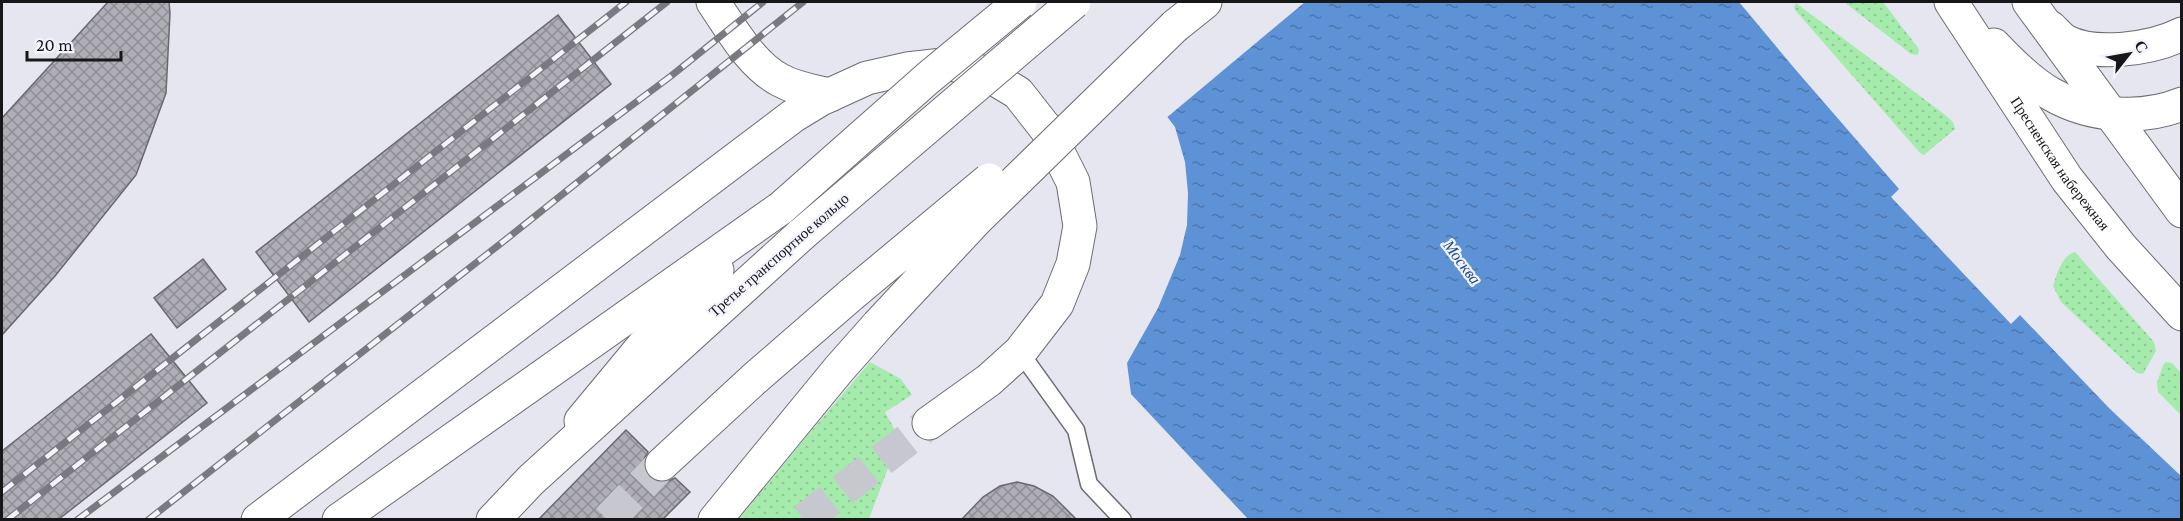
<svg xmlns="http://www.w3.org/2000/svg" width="2183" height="521" font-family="'Crimson Pro',serif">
  <defs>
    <pattern id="grass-dots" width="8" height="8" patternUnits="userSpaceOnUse" patternTransform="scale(1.5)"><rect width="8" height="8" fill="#a5ecac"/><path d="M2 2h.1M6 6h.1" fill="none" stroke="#8dca93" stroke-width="1.8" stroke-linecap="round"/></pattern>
    <pattern id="water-ripples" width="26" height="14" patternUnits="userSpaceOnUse" patternTransform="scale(1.5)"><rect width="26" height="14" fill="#5e92d6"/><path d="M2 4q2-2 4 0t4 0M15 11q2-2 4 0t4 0" fill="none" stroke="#4d76ad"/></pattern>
    <pattern id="building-cross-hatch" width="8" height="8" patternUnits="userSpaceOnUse" patternTransform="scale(1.5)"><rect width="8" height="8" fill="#afaeb7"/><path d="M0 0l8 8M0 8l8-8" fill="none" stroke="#8d8d94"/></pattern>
  </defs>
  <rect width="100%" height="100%" fill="#e6e6f0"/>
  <!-- grass -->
  <path fill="url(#grass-dots)" d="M 1844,2 L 1883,2 L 1919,49 L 1918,55 L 1911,54 Z
    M 1796,3 L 1944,114 L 1953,122 L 1955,129 L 1924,155 L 1920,153 L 1795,10 L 1794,7 Z
    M 2075,252 L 2154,342 L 2156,351 L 2143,374 L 2137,373 L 2061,302 L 2053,286 C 2057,274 2062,255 2075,252 Z
    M 870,362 L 901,379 L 912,395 L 885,412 L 906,450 L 891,460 L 869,519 L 739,519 L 802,442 Z
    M 2166,362 L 2172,363 L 2181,373 L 2181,415 L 2158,392 L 2157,383 L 2163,365 Z"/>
  <!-- water -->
  <path fill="url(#water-ripples)" d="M 1079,2 L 1739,2 L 1795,69 L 1899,189 L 1891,197 L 2011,324 L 2020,315 L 2109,408 L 2181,476 L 2181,519 L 1248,519 L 1131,394 L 1127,363 L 1158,308 L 1180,255 L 1187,225 L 1188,193 L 1185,162 L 1175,127 Z"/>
  <!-- pier -->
  <path fill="#e6e6f0" d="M 1076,2 L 1305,2 L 1165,119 Z"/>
  <!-- building -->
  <path fill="url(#building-cross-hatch)" stroke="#696870" stroke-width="1.5" d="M 108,2 L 169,2 L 170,13 L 166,93 L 136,175 L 55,276 L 2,335 L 2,118 Z
    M 558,15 L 611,84 L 309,322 L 256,252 Z
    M 203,259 L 226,289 L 177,328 L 154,298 Z
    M 151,334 L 207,403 L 59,519 L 2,519 L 2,451 Z
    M 626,430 L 648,452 L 644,459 L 644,468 L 649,477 L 657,482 L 666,482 L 675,478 L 690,492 L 663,519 L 539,519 Z
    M 1017,482 L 1034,486 L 1053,496 L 1076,519 L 962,519 L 983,497 L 1000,486 Z"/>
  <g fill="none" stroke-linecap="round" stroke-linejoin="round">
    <!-- primary-tunnel -->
    <path stroke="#c7c7d0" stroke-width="33" stroke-dasharray="33 16" stroke-linecap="butt" d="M 608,520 L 662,464
      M 804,520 L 929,423"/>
    <!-- lane casing -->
    <g stroke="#6c6c74" stroke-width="19">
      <path id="lane" d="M 1020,352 L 1076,430 L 1089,484 L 1123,520"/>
    </g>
    <!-- secondary casing -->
    <g stroke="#6c6c74" stroke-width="35">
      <g id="secondary">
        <path d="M 713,2 C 731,28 751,65 780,80 C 796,89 813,91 830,95"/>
        <path id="s1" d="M 1951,2 L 2067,179 L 2121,247 L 2182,314"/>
        <path d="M 2029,2 L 2182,211"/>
        <path d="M 2051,28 C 2055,32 2060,38 2065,41 C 2095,57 2152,49 2182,34"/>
        <path d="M 1994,45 C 2009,61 2032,83 2051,94 C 2089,116 2140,121 2182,104"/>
        <path d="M 581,421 L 644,345 L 717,270"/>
        <path d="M 339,520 L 781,208"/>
      </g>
    </g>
    <!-- primary casing -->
    <g stroke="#6c6c74" stroke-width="35">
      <path id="primary" d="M 1175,26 L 1205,2
        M 662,464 L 754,379 L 852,294
        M 258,520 L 793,116 L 821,99 L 867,78 L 907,69 L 952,64 L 985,73 L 1018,93 L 1047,130 L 1073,182 L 1080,226 L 1073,264 L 1057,304 L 1020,352 L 989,380 L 929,423
        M 493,520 L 531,480 L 802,234
        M 715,520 L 839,369 L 878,325"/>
    </g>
    <!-- lane -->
    <use href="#lane" stroke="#fff" stroke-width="16"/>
    <!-- secondary -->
    <use href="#secondary" stroke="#fff" stroke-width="33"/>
    <!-- primary -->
    <use href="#primary" stroke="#fff" stroke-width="33"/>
    <!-- rail casing -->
    <g stroke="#79797f" stroke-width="7">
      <path id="rail" d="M 2,492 L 626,2
        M 7,520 L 667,2
        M 77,520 L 671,76 L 763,2
        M 148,520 L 509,237 L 803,2"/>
    </g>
    <!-- rail -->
    <use href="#rail" stroke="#f3f3fd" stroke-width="4.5" stroke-dasharray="14" stroke-linecap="butt"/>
    <!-- secondary-bridge casing -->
    <g stroke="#6c6c74" stroke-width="35" stroke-linecap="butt">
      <path id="secondary-bridge" d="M 781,208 L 928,78 L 1020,2"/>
    </g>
    <!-- primary-bridge casing -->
    <g stroke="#6c6c74" stroke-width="35" stroke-linecap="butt">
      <path id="primary-bridge" d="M 802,234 L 1074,2
        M 852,294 L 989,180
        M 878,325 L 976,220 L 1175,26"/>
    </g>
    <!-- secondary-bridge -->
    <use href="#secondary-bridge" stroke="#fff" stroke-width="33"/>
    <!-- primary-bridge -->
    <use href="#primary-bridge" stroke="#fff" stroke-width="33"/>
  </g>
  <g text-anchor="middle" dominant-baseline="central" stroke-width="4.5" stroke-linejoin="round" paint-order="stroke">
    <!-- street labels -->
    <g font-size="15" fill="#17171a" stroke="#f3f3fd">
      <text stroke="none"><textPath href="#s1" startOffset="195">Пресненская набережная</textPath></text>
      <text transform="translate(779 255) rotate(-41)">Третье транспортное кольцо</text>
    </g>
    <!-- water labels -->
    <g font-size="16" font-style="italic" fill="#194c8a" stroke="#f3f3fd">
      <text transform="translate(1462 262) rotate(53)">Москва</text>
    </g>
  </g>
  <!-- border -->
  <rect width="2183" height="521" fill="none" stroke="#17171a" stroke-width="6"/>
  <!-- north arrow -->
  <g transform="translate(2129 54) rotate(59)" stroke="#f3f3fd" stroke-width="4.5" paint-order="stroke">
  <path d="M0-4.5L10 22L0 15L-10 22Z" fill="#17171a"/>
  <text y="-9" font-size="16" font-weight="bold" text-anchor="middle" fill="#17171a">С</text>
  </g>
  <!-- scale -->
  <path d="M27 51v9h94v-9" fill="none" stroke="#17171a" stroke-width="3"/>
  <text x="36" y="51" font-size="18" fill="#17171a" stroke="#f3f3fd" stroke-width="4.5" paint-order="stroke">20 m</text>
</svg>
